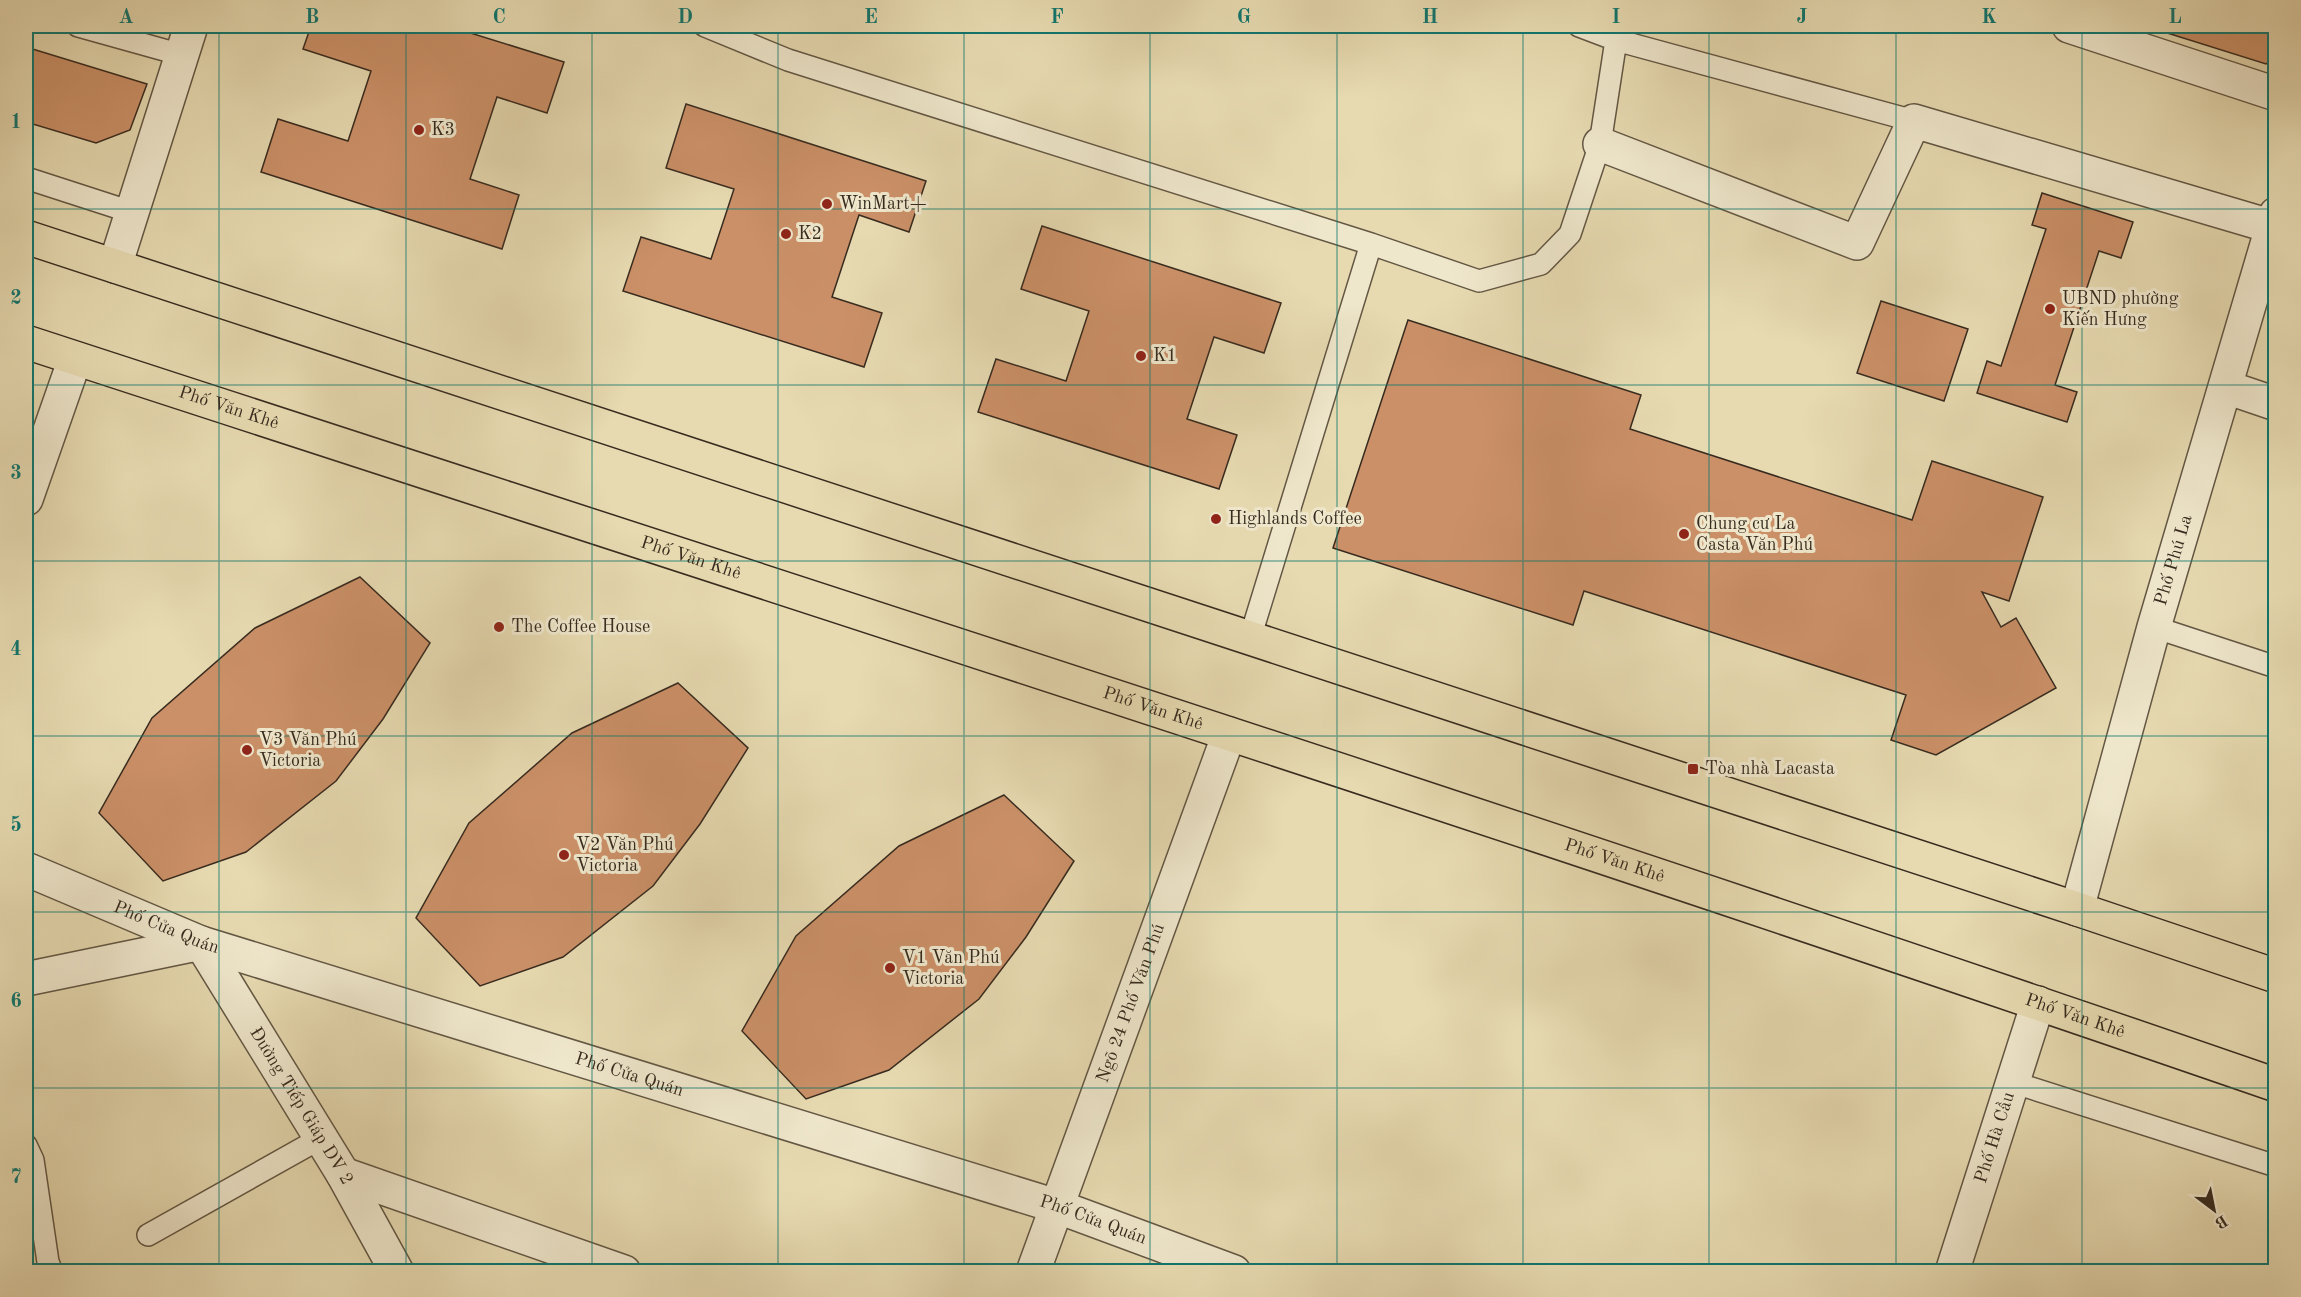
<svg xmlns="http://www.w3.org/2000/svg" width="2301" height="1297" font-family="'Old Standard TT',serif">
  <rect width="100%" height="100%" fill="#e7dab1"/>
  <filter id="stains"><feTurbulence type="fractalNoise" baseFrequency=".00333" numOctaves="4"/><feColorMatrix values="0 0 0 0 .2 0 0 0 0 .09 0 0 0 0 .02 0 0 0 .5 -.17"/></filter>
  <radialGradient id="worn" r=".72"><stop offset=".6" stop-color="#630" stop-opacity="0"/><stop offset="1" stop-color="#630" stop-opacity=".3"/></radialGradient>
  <!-- building -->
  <path fill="#cb9068" stroke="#372b1f" stroke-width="1.5" d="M 311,26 L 448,26 L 564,62 L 547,113 L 497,97 L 470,179 L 519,195 L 502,249 L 261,172 L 278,119 L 348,141 L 371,71 L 303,49 Z
    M 2145,26 L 2276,26 L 2276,58 L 2266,64 Z
    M 26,47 L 147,84 L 130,130 L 96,143 L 26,122 Z
    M 686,104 L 926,181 L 909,232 L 859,215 L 832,297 L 882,313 L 864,367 L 623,291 L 641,237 L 711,259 L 734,189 L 666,168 Z
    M 2042,193 L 2133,222 L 2121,258 L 2099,251 L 2055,385 L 2077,392 L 2067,422 L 1977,393 L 1987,361 L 2001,366 L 2046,229 L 2032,225 Z
    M 1042,226 L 1281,303 L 1264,353 L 1214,337 L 1187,419 L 1237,435 L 1219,489 L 978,412 L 996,359 L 1066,381 L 1089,311 L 1021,289 Z
    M 1881,301 L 1968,329 L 1944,401 L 1857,373 Z
    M 1408,320 L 1641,395 L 1630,429 L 1912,520 L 1932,461 L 2043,497 L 2009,601 L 1982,592 L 2001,627 L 2016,618 L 2056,688 L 1936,755 L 1891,740 L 1906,695 L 1584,591 L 1573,625 L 1333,548 Z
    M 360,577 L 430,643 L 383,719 L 336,781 L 246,852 L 163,881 L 99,813 L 152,718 L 255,628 Z
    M 678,683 L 748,748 L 700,824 L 653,886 L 563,957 L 480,986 L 416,918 L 469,823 L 572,733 Z
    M 1004,795 L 1074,861 L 1026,937 L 979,999 L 889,1070 L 806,1099 L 742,1031 L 796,936 L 899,846 Z"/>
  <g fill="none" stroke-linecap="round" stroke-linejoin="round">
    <!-- service casing -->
    <g stroke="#635744" stroke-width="24">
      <path id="service" d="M 78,26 L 182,55
        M 705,26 L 788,60 L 1371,244
        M 1616,40 L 1914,121
        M 26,178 L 131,212
        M 2154,627 L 2276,667
        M 1250,638 L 1371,244 L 1479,281 L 1541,264 L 1570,234 L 1600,144 L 1616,40 L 1579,26
        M 2012,1082 L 2276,1166
        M 26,1145 L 33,1160 L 48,1262 L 52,1272
        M 148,1235 L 321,1138"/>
    </g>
    <!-- minor casing -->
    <g stroke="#635744" stroke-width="36">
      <g id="minor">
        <path d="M 2069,26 L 2276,94"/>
        <path d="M 1600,144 L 1857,243 L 1914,121 L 2270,226"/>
        <path d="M 115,266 L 191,26"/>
        <path d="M 2226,387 L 2276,404"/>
        <path d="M 26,499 L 75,359"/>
        <path id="s1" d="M 26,869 L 201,943 L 1056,1206 L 1234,1272"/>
        <path id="s2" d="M 2077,909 L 2154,627 L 2276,214"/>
        <path id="s3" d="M 26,979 L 201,943 L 343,1174 L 397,1272"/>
        <path d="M 343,1174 L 624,1272"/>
        <path id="s4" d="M 1033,1272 L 1229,734"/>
        <path id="s5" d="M 1952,1272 L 2038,1003"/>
      </g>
    </g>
    <!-- primary casing -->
    <g stroke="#372b1f" stroke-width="36">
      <g id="primary">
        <path d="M 26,237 L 2077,909 L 2276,976"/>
        <path id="s6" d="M 26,342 C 777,587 1529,827 2276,1085"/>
      </g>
    </g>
    <!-- service -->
    <use href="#service" stroke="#efe7cc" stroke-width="21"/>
    <!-- minor -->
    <use href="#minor" stroke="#efe7cc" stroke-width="33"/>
    <!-- primary -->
    <use href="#primary" stroke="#e7dab1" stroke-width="33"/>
  </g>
  <!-- grid -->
  <path fill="none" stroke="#0f766e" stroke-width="1.5" stroke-opacity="0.55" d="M 219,26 L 219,1272M 406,26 L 406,1272M 592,26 L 592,1272M 778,26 L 778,1272M 964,26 L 964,1272M 1150,26 L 1150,1272M 1337,26 L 1337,1272M 1523,26 L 1523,1272M 1709,26 L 1709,1272M 1896,26 L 1896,1272M 2082,26 L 2082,1272M 26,209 L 2276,209M 26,385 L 2276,385M 26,561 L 2276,561M 26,736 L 2276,736M 26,912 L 2276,912M 26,1088 L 2276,1088"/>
  <!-- markers -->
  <g fill="#8f2418" stroke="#efe7cc" stroke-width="2">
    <circle cx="419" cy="130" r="6"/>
    <circle cx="827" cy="204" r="6"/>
    <circle cx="786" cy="234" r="6"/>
    <circle cx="2050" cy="309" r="6"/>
    <circle cx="1141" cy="356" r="6"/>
    <circle cx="1216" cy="519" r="6"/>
    <circle cx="1684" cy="534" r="6"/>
    <circle cx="499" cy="627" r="6"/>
    <circle cx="247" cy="750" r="6"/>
    <rect x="1687" y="763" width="12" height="12" rx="3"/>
    <circle cx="564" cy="855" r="6"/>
    <circle cx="890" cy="968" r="6"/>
  </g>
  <g text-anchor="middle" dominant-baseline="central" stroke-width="6" stroke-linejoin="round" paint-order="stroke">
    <!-- poi labels -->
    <g font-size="18" fill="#372b1f" stroke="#efe7cc" text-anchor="start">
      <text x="431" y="130">K3</text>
      <text x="839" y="204">WinMart+</text>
      <text x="798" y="234">K2</text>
      <text x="2062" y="299">UBND phường<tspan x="2062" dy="21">Kiến Hưng</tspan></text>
      <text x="1153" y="356">K1</text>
      <text x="1228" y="519">Highlands Coffee</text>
      <text x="1696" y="524">Chung cư La<tspan x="1696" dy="21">Casta Văn Phú</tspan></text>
      <text x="511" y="627">The Coffee House</text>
      <text x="259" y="740">V3 Văn Phú<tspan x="259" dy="21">Victoria</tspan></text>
      <text x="1705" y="769">Tòa nhà Lacasta</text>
      <text x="576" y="845">V2 Văn Phú<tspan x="576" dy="21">Victoria</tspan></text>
      <text x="902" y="958">V1 Văn Phú<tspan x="902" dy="21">Victoria</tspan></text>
    </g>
    <!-- street labels -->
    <g font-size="18" fill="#372b1f" stroke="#efe7cc">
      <text stroke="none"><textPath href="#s6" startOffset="213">Phố Văn Khê</textPath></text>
      <text stroke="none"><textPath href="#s6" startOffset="699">Phố Văn Khê</textPath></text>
      <text stroke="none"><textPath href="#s2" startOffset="362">Phố Phú La</textPath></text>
      <text stroke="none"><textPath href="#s6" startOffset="1185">Phố Văn Khê</textPath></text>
      <text stroke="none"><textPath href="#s6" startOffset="1671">Phố Văn Khê</textPath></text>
      <text stroke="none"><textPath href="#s1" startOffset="152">Phố Cửa Quán</textPath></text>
      <text stroke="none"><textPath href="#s4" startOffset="286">Ngõ 24 Phố Văn Phú</textPath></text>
      <text stroke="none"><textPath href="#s6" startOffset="2157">Phố Văn Khê</textPath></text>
      <text stroke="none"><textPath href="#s1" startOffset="638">Phố Cửa Quán</textPath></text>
      <text stroke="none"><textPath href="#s3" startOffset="370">Đường Tiếp Giáp DV 2</textPath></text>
      <text stroke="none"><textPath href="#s5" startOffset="141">Phố Hà Cầu</textPath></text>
      <text stroke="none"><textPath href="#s1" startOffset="1124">Phố Cửa Quán</textPath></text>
    </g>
  </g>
  <!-- margin -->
  <rect width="2301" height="1297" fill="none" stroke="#e7dab1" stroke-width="66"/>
  <!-- north arrow -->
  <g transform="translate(2214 1210) rotate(148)" stroke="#efe7cc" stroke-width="4.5" paint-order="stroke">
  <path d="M0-4.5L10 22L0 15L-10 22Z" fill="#372b1f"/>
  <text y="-9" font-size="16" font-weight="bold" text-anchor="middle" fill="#372b1f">B</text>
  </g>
  <rect x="33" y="33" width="2235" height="1231" fill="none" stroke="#0f766e" stroke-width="2"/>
  <g font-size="20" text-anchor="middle" font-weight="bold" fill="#0f766e">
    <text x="126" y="23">A</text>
    <text x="312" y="23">B</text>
    <text x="499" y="23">C</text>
    <text x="685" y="23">D</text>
    <text x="871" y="23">E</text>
    <text x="1057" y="23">F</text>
    <text x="1244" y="23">G</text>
    <text x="1430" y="23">H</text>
    <text x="1616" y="23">I</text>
    <text x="1802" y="23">J</text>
    <text x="1989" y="23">K</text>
    <text x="2175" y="23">L</text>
    <text x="16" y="128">1</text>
    <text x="16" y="304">2</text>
    <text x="16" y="479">3</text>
    <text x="16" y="655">4</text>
    <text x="16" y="831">5</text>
    <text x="16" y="1007">6</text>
    <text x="16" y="1183">7</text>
  </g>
  <rect width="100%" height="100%" filter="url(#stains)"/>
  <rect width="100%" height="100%" fill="url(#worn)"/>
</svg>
